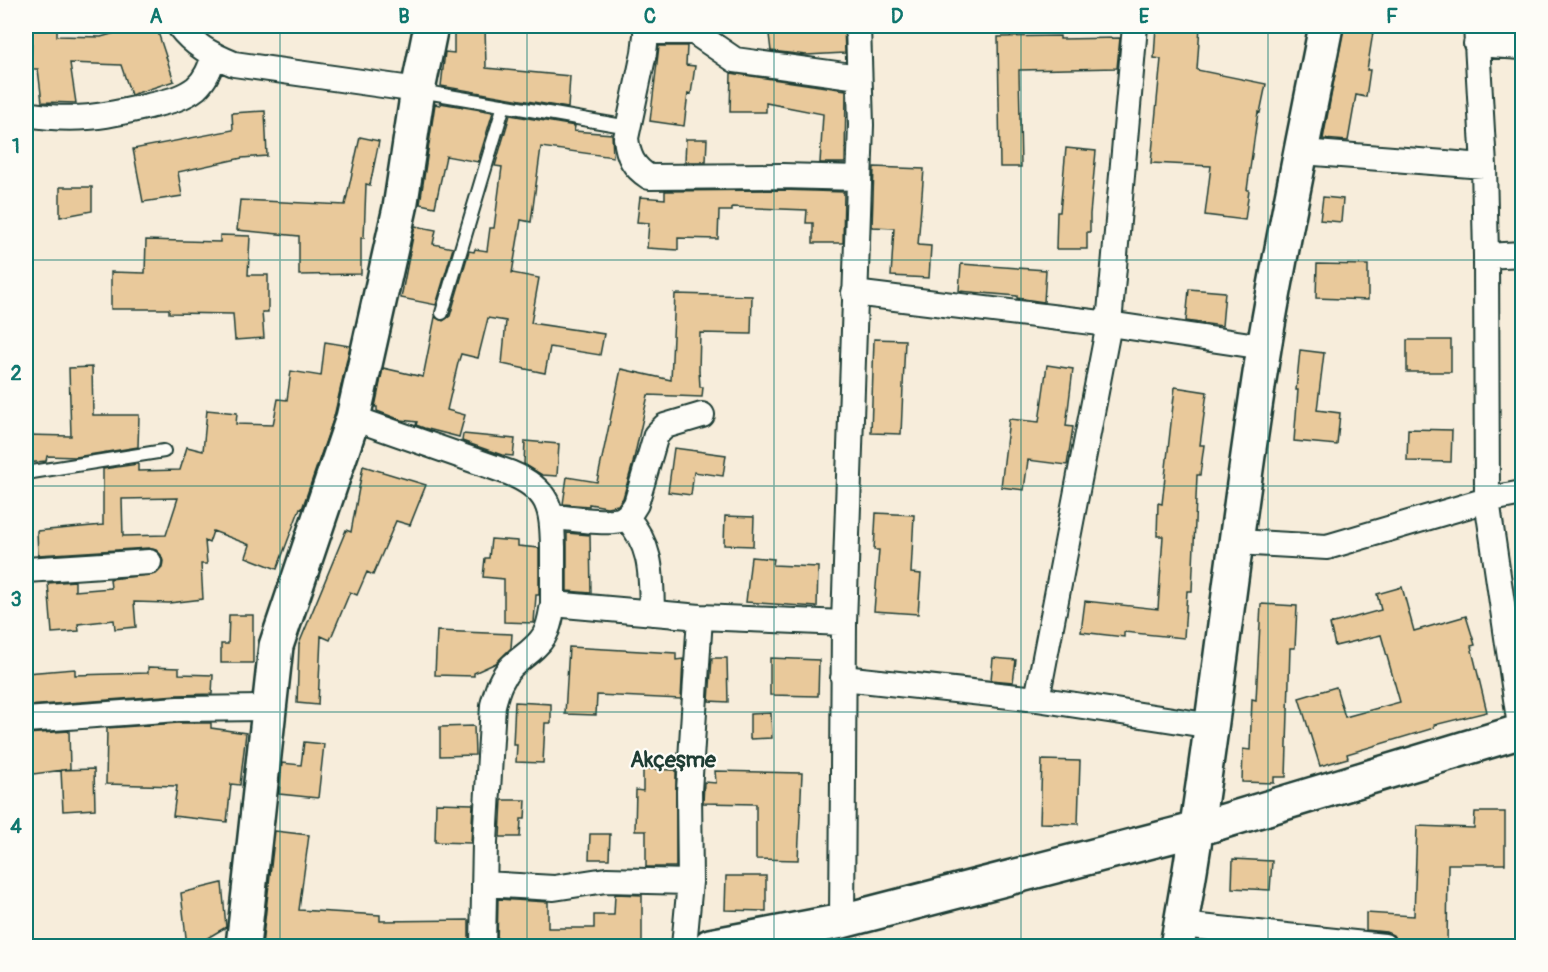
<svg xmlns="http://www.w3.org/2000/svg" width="1548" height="972" font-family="Pangolin,sans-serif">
  <rect width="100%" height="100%" fill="#f7eddb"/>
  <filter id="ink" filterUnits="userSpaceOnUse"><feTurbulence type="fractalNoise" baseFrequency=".0167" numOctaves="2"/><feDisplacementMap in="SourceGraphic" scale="12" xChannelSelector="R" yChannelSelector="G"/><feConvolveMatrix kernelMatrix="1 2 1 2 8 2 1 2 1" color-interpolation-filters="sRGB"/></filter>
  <g filter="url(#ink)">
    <!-- building -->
    <path fill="#e9c99b" stroke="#1f3d34" stroke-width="1.5" fill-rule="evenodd" d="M 32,26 L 57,27 L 57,36 L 101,37 L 140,26 L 156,26 L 174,81 L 131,95 L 121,65 L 70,63 L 76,103 L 42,102 L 38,69 L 31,69 Z
      M 454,26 L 485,26 L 486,68 L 570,76 L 568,108 L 441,86 L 445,52 L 454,53 Z
      M 768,26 L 844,26 L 845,53 L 806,55 L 771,51 Z
      M 1156,26 L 1200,26 L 1197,70 L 1266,84 L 1260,113 L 1258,112 L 1247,190 L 1249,190 L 1245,220 L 1205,215 L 1211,166 L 1151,163 L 1161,59 L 1154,58 Z
      M 1344,26 L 1374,26 L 1367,70 L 1370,70 L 1366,97 L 1356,95 L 1348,141 L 1323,139 Z
      M 1060,36 L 1060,39 L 1120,38 L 1117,68 L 1019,70 L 1021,167 L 1000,167 L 998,37 Z
      M 659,46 L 687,46 L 686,65 L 695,66 L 691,94 L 688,93 L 684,126 L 650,121 Z
      M 731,73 L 846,90 L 845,163 L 820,163 L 823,114 L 766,103 L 766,112 L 730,112 Z
      M 440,103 L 493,112 L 478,162 L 446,156 L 435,207 L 420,204 L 435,104 L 440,105 Z
      M 265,111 L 267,156 L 242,158 L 178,172 L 182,196 L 143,202 L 133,149 L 233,130 L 232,113 Z
      M 510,115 L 575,126 L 574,131 L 612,134 L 613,157 L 541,147 L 531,222 L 521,220 L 512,273 L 539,278 L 531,323 L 604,334 L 600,355 L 550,347 L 545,373 L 502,364 L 506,321 L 488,318 L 478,358 L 461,354 L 458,363 L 447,410 L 465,415 L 459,437 L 424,428 L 416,425 L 417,422 L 401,420 L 377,411 L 377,407 L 375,407 L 383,368 L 423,377 L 435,317 L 443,321 L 450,316 L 469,251 L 474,252 L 475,249 L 487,251 L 490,228 L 494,228 L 502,167 L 495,166 Z
      M 360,137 L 379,141 L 370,185 L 366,184 L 364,238 L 361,238 L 361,274 L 299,275 L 299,236 L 237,230 L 240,200 L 345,205 Z
      M 686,139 L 707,139 L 706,162 L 685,162 Z
      M 1066,148 L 1096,151 L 1090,214 L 1090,232 L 1087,232 L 1087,249 L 1056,249 L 1057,212 L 1060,212 Z
      M 874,167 L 924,169 L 918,245 L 931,246 L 929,278 L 891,276 L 894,228 L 872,227 Z
      M 60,187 L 92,187 L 92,211 L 60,217 Z
      M 782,190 L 844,192 L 843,243 L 813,243 L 813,223 L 806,223 L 807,210 L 732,207 L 732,211 L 719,211 L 718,239 L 678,238 L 678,250 L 647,248 L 649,223 L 637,222 L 640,197 L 665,199 L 665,191 Z
      M 1323,197 L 1343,199 L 1341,222 L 1320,220 Z
      M 415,226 L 436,230 L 433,244 L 453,248 L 436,305 L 401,298 Z
      M 220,235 L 250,236 L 248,275 L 268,275 L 268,312 L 262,312 L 264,338 L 235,340 L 233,314 L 169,313 L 169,309 L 111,309 L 111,272 L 145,273 L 146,240 L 220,242 Z
      M 961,264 L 1046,270 L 1044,302 L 1017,298 L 1017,296 L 959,291 Z
      M 1317,264 L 1368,265 L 1368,300 L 1316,298 Z
      M 1189,289 L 1225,292 L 1222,326 L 1186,321 Z
      M 675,294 L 752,296 L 751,334 L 700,333 L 699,370 L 700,387 L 703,387 L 702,397 L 648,395 L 633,463 L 623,498 L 618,505 L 607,507 L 589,504 L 589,506 L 563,504 L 567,477 L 597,482 L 621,369 L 671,380 Z
      M 874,339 L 905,340 L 901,434 L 871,433 Z
      M 1407,340 L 1451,340 L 1451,372 L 1407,372 Z
      M 325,342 L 350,346 L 334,417 L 302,509 L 300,508 L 277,569 L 246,557 L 250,545 L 213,531 L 209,543 L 205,541 L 207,564 L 201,564 L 203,599 L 169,603 L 134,602 L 136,627 L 115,629 L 114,620 L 78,624 L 79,631 L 52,633 L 48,583 L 75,581 L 75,591 L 111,588 L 110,579 L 156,574 L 162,568 L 163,561 L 161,555 L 156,550 L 148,548 L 38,555 L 37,531 L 103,525 L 103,469 L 138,464 L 138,471 L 180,470 L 187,447 L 203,451 L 207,410 L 237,413 L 236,424 L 273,425 L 278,399 L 287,400 L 291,371 L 321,376 ZM 178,498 L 166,535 L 123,536 L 122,499 Z
      M 1300,350 L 1324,353 L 1317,410 L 1340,413 L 1337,445 L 1294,441 L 1298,390 L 1296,390 Z
      M 1047,365 L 1073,369 L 1066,426 L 1073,427 L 1067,465 L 1028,460 L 1024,490 L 1001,487 L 1009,419 L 1039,422 Z
      M 92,367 L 93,415 L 139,415 L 138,447 L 76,457 L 47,456 L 46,461 L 26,463 L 26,435 L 71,436 L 69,368 Z
      M 1175,387 L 1207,392 L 1200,445 L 1204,445 L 1200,475 L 1197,475 L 1192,591 L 1187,591 L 1184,638 L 1124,632 L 1124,637 L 1081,632 L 1085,601 L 1158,609 L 1163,536 L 1157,536 L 1158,503 L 1162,504 Z
      M 1408,429 L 1452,430 L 1451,462 L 1407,461 Z
      M 463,434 L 515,439 L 513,456 L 502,455 L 462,441 Z
      M 525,441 L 559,444 L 557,476 L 542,475 L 524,464 Z
      M 674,448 L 726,455 L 723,476 L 694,472 L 691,495 L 668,492 Z
      M 363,466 L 426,485 L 410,525 L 396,521 L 373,575 L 367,572 L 357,595 L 350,592 L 330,640 L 321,636 L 318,705 L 297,703 L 299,644 L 346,530 L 351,532 Z
      M 876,513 L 914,515 L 911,573 L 921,574 L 918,614 L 874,611 L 879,550 L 874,550 Z
      M 725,516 L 754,517 L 753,546 L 724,545 Z
      M 567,533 L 590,535 L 591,593 L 567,591 Z
      M 491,539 L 518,541 L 518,546 L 539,548 L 539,595 L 536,595 L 534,623 L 504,622 L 504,579 L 483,577 L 485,558 L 489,558 Z
      M 751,557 L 774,559 L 773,565 L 818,567 L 817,607 L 746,602 Z
      M 1402,587 L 1414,631 L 1466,616 L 1475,645 L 1471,646 L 1487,712 L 1434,725 L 1434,728 L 1347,754 L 1348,758 L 1320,766 L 1299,698 L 1336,687 L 1345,717 L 1400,702 L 1381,635 L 1335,646 L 1330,624 L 1381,610 L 1377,594 Z
      M 1261,604 L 1297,606 L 1295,648 L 1290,648 L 1286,777 L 1274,777 L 1274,783 L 1242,782 L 1243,749 L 1250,750 L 1252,699 L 1256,700 Z
      M 229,615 L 253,615 L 253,663 L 221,663 L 221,644 L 228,644 Z
      M 437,631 L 512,634 L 511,648 L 496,663 L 474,673 L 474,676 L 435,675 Z
      M 569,647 L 676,653 L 676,660 L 683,659 L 681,699 L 597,695 L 596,715 L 565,714 Z
      M 712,658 L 727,658 L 728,702 L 709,701 Z
      M 770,658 L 819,660 L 818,696 L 770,695 Z
      M 993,658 L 1016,660 L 1013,682 L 991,680 Z
      M 148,667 L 179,668 L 179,674 L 213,675 L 212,694 L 177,695 L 26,706 L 26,673 L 75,669 L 75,675 L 148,673 Z
      M 515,702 L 551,704 L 551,723 L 545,723 L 543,763 L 516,762 L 517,745 L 513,745 Z
      M 771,713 L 772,738 L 750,739 L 750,714 Z
      M 179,723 L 211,723 L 211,728 L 246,733 L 240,785 L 231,784 L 227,822 L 173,816 L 177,786 L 106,784 L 107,728 Z
      M 474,726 L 475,755 L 440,756 L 440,727 Z
      M 69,731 L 70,769 L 26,775 L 26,734 Z
      M 304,742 L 324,744 L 318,798 L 279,794 L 282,763 L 301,765 Z
      M 1042,760 L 1080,761 L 1078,824 L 1040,823 Z
      M 94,769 L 95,809 L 63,811 L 61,770 Z
      M 643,769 L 676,770 L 676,867 L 646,867 L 646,831 L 635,831 L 636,790 L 643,791 Z
      M 715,771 L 802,773 L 798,860 L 756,859 L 756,804 L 703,803 L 704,782 L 716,783 Z
      M 502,800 L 526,800 L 525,819 L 521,819 L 520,837 L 500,837 Z
      M 436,803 L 473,804 L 471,843 L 435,842 Z
      M 1475,812 L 1505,812 L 1505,864 L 1448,864 L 1447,946 L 1413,946 L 1413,942 L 1397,941 L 1393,935 L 1386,932 L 1366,930 L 1366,913 L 1414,916 L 1417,826 L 1474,828 Z
      M 275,831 L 309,835 L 299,910 L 380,915 L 380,921 L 469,920 L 469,946 L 262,946 Z
      M 590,834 L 610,834 L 609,859 L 589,859 Z
      M 1233,859 L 1272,861 L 1270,890 L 1232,888 Z
      M 726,876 L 766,876 L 766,911 L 725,910 Z
      M 222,883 L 226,927 L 194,946 L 187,946 L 181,893 Z
      M 615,894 L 642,895 L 642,946 L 497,946 L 498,899 L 548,902 L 548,928 L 594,928 L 594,915 L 614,915 Z"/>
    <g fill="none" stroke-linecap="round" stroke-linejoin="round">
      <!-- lane casing -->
      <g stroke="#1f3d34" stroke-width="16">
        <path id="lane" d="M 420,91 L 629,127
          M 442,313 L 504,105
          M 26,473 L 164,451"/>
      </g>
      <!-- street casing -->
      <g stroke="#1f3d34" stroke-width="28">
        <path id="street" d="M 179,26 C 193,45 212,55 234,64 L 418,90
          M 647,26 L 644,53 L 626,138 C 628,156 633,167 649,177 L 782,176 L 859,178
          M 1476,26 L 1484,166 L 1486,256 L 1487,500 L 1522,740
          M 646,32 L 694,32 L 735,60 L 859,77
          M 1476,44 L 1522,47
          M 26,114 C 74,122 102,117 149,106 C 165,102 182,99 196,88 C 206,79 210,68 214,56
          M 1302,152 L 1484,166
          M 1486,256 L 1522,254
          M 854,293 L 1109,324 L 1264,347
          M 353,418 L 510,473 C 550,490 552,508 553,547 C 553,566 553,585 553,604
          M 553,517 C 569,518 606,524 620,520 C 628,517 632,511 636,504 L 656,435 L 665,426 L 702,415
          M 626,517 C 653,547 651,575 652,613
          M 1236,542 L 1327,547 L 1487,500 L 1522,493
          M 26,570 L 149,562
          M 843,678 L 1037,699 L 1212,726
          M 1037,699 L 1109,324 L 1135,26
          M 26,720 L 178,709 L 270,708
          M 484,884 L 554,888 L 606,880 L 690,882
          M 842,921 L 844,623 L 861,125 L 858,26
          M 1181,925 L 1384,946
          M 483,946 L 485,842 L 493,705 C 497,690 501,677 512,666 C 523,656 536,649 544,636 C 550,626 551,615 553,604 L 700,617 L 844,623
          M 684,946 L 690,882 L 689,791 L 700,617"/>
      </g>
      <!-- secondary casing -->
      <g stroke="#1f3d34" stroke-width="38">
        <path id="secondary" d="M 243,946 L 276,646 L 353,418 L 400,208 L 418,90 L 431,26
          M 710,946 L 842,921 L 1198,829 L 1522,731
          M 1177,946 C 1213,748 1232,547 1264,348 C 1282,240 1305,133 1326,26"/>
      </g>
      <!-- lane -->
      <use href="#lane" stroke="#fdfcf7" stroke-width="12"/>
      <!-- street -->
      <use href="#street" stroke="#fdfcf7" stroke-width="24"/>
      <!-- secondary -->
      <use href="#secondary" stroke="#fdfcf7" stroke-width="33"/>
    </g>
  </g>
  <!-- grid -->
  <path fill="none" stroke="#0f766e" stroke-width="1.5" stroke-opacity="0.55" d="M 280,26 L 280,946M 527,26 L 527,946M 774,26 L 774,946M 1021,26 L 1021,946M 1268,26 L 1268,946M 26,260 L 1522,260M 26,486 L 1522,486M 26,712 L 1522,712"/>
  <g text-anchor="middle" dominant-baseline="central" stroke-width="4.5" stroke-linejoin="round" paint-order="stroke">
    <!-- district labels -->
    <g font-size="22" font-weight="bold" fill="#1f3d34" stroke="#fdfcf7">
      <text x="673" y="760">Akçeşme</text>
    </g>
  </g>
  <!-- margin -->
  <rect width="1548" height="972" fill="none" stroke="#fdfcf7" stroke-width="66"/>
  <rect x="33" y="33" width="1482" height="906" fill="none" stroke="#0f766e" stroke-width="2"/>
  <g font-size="20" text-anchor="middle" font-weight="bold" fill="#0f766e">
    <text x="156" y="23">A</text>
    <text x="404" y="23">B</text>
    <text x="650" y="23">C</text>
    <text x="897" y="23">D</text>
    <text x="1144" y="23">E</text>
    <text x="1392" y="23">F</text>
    <text x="16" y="153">1</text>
    <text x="16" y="380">2</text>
    <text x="16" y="606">3</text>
    <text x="16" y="833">4</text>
  </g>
</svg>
